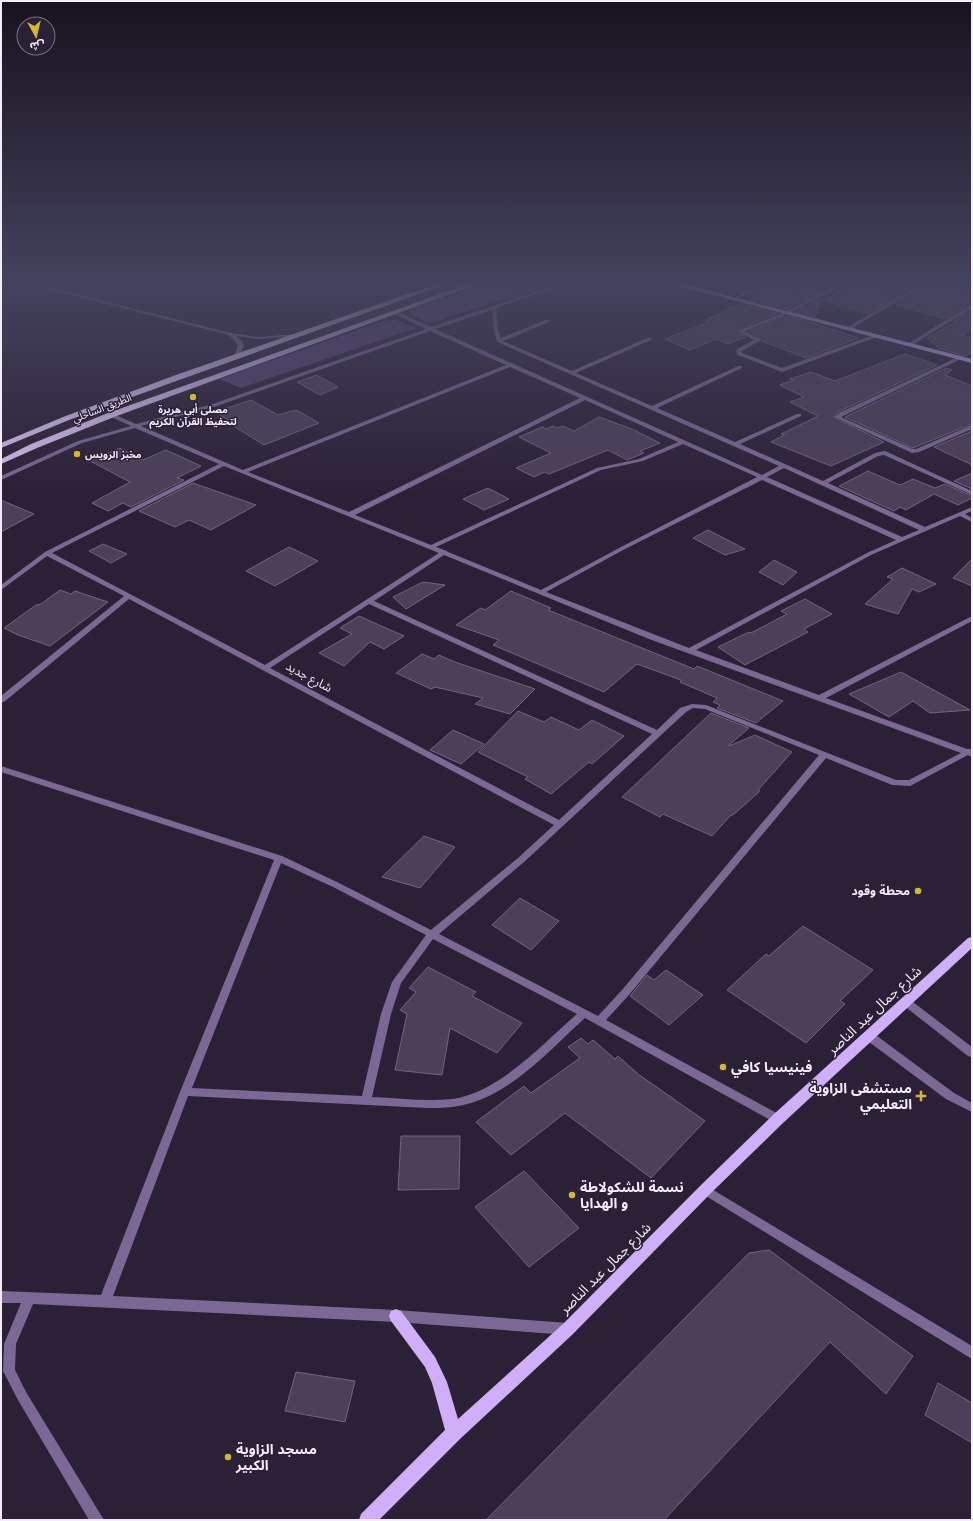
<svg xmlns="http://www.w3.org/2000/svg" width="973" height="1521" font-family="Arial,'Noto Sans Arabic',sans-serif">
  <rect width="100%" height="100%" fill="#2b2136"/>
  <!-- green -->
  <path fill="#574170" d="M 492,281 L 563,281 L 428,323 L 411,315 L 409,312 L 410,309 Z
    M 395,320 L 417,328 L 241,388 L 219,379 L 383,321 Z"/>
  <!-- building -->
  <path fill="#4b4058" stroke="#70657e" d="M 894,281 L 921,281 L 868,314 L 823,300 L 854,285 L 858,286 L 861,284 L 892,293 Z
    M 932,281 L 971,281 L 958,288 L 967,291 L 963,293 L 970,295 L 963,298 L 970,301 L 963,304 L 967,305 L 945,319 L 895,304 Z
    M 772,284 L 798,292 L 811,286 L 824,290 L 787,309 L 749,300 L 758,295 L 751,294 Z
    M 821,299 L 815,317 L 796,312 Z
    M 740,304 L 777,313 L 738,329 L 738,333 L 746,337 L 728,344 L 717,339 L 690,350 L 665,339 L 709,322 L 705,320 Z
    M 972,310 L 972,329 L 962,335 L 972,338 L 972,352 L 966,356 L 940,349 L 927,338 L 956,322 L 954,321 Z
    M 788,316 L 816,324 L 858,338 L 806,358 L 762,341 L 749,331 Z
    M 905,354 L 937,365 L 838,412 L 833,417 L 884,442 L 831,466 L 771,442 L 784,435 L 781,434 L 818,416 L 790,402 L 804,397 L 780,385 L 794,380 L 790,379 L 811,372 L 835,381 Z
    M 946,368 L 952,370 L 945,375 L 972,386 L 972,424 L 913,448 L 845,417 Z
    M 317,375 L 338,387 L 320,395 L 297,382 Z
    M 251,400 L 278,415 L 296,410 L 319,423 L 264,445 L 232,425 L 235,424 L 215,412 Z
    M 599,417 L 632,429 L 660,443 L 640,451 L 644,453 L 627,460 L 608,450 L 549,474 L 545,472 L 534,477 L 516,468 L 551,453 L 519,437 L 542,427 L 546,429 L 553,426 L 557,428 L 563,426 L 574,431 Z
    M 972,431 L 972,465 L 934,447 Z
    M 120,448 L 143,460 L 166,450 L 201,466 L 177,478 L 184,480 L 131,507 L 123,503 L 108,511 L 92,503 L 130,482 L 90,461 Z
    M 868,471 L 900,485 L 913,479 L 935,488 L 945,484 L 972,496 L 972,498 L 958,505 L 934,494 L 906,510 L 900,507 L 894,511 L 839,486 Z
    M 972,473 L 972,489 L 954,481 Z
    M 193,483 L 256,505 L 211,530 L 189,520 L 175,527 L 139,511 Z
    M 488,488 L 509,499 L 484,510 L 463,499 Z
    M 1,500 L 34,514 L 1,532 Z
    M 708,530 L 745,549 L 725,555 L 693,538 Z
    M 103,544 L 127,554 L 111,563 L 89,551 Z
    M 289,547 L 318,561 L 275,586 L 246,571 Z
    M 972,559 L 972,586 L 953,578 Z
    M 774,560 L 797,572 L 783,585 L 759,572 Z
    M 902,568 L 936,584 L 919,592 L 912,589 L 898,614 L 865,604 L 893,579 L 887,577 Z
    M 423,582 L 445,585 L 406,609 L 393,597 Z
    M 60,590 L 71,594 L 75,591 L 108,602 L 50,646 L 18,635 L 4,628 L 36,605 L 41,604 Z
    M 511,591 L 551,608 L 548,610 L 694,669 L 697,666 L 783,701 L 756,723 L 717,708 L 720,705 L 713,702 L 717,698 L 680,682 L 681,680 L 637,664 L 604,692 L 493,645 L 499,640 L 456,625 L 481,608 L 485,610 Z
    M 805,599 L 832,614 L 804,629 L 808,632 L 745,665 L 718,647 L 749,632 L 751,633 L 787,614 L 781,611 Z
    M 359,616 L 404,636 L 384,649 L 370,642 L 344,666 L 319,653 L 352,634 L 340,628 Z
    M 422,654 L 434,659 L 439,655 L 455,662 L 535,689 L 510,714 L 475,704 L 483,698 L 435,687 L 431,689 L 396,673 Z
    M 901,672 L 970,710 L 930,713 L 913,701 L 889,717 L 849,694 Z
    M 518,711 L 544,722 L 551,717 L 579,730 L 592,720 L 624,736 L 592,764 L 589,762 L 551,794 L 525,779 L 528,777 L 478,752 Z
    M 711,713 L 749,728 L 729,745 L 729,746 L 755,735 L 792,752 L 758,790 L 760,791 L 733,815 L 731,815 L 712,836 L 663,814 L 660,817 L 622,797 Z
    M 453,730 L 484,744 L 461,764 L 430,750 Z
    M 424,836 L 455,847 L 420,888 L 382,877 Z
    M 520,898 L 559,921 L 531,950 L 492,925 Z
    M 803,926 L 873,970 L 840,1001 L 845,1004 L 806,1043 L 727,990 L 766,954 L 769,956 Z
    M 428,967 L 476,992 L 472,996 L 522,1023 L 497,1053 L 450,1028 L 442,1075 L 395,1070 L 407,1014 L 400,1010 L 416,992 L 409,988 Z
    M 666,970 L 703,995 L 669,1025 L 630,996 L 647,975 L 654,980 Z
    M 581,1038 L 588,1044 L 593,1040 L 615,1059 L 618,1056 L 638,1074 L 705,1121 L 651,1178 L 565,1113 L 511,1155 L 476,1122 L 524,1086 L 531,1093 L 580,1058 L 568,1047 Z
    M 401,1136 L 460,1136 L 459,1189 L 398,1190 Z
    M 524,1171 L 579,1228 L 529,1267 L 475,1207 Z
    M 769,1250 L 913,1356 L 886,1394 L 830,1342 L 664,1520 L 486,1520 L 749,1253 Z
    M 296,1372 L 355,1381 L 345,1422 L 285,1411 Z
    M 938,1383 L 972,1403 L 972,1443 L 925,1415 Z"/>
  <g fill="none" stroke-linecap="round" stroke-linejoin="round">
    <!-- service -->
    <path fill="#7c6894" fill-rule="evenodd" d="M 906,998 L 909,999 L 972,1047 L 972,1057 L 968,1056 L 903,1005 L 901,1002 L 903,999 Z
      M 869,1032 L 873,1033 L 954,1093 L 972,1103 L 972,1112 L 946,1099 L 865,1039 L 864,1036 L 865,1033 Z"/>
    <!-- minor -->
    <path fill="#7c6894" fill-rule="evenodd" d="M 16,281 L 25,281 L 231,333 L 258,337 L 297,334 L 299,335 L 297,336 L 258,339 L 236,336 L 242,341 L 244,345 L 240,356 L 237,358 L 234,356 C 240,342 238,345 229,335 Z
      M 567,281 L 575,281 L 496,308 L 498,330 L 501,338 L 545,320 L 549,320 L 549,322 L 503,341 L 572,371 L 647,338 L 651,338 L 651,340 L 576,373 L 652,406 L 738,366 L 742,366 L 742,368 L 657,408 L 735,442 L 797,414 L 801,414 L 801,416 L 740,444 L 823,481 L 875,453 L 885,451 L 972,491 L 972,495 L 970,494 L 884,455 L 878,456 L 828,483 L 925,527 L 972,507 L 972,511 L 965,514 L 972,518 L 972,522 L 960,516 L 871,555 L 696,650 L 819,695 L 972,616 L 972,621 L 826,698 L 967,749 L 972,749 L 972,757 L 968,755 L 910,786 L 892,785 L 826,758 L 628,996 L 606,1020 L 782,1116 L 783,1119 L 782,1122 L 778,1123 L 774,1122 L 585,1018 C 546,1053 506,1101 452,1107 C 444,1108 435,1108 427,1108 L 188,1096 L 113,1296 L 396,1310 L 568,1323 L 572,1325 L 574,1329 L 572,1333 L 568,1335 L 396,1322 L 33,1304 L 16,1344 L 15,1370 L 26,1392 L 104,1520 L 89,1520 L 18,1400 L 3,1371 L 4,1344 L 21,1303 L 1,1303 L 1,1291 L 101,1295 L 180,1092 L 274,860 L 1,772 L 1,766 L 282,856 L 339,883 L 431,930 L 518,858 L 554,825 L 129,599 L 4,702 L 1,702 L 1,696 L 124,596 L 47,556 L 1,590 L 1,585 L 45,552 L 219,464 L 135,428 L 82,443 L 1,480 L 1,476 L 78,441 L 131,426 L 109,416 L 109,414 L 113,414 L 136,424 L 213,404 L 426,329 L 394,314 L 394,312 L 398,312 L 431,327 ZM 492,310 L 494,330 L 497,342 L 779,466 L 762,475 L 435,329 ZM 430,331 L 506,365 L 243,470 L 141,426 L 217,406 ZM 510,367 L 580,398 L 349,512 L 248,472 ZM 585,400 L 678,442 L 639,459 L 597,468 L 431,545 L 355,515 ZM 683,444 L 757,477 L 621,547 L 541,590 L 448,552 L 447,551 L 436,547 L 601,470 L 643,461 ZM 224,466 L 439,553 L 265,665 L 52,553 ZM 784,468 L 919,530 L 902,537 L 767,477 ZM 762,480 L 896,540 L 867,553 L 689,648 L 546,592 L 625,549 ZM 444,555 L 649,639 L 961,753 L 909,780 L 896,780 L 706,705 L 692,704 L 680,708 L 657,730 L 374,601 ZM 369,604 L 652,734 L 559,820 L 270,668 ZM 693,708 L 705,709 L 819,755 L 622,990 L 598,1016 L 439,934 L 524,862 L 686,712 ZM 281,863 L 333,887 L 426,935 L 392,982 L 381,1014 L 362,1096 L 192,1088 ZM 433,939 L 577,1014 C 541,1045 500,1092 452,1099 C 426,1102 398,1098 372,1097 L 391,1014 L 401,983 Z
      M 766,281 L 772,281 L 734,301 L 730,300 Z
      M 844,281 L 850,281 L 789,314 L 745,331 L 761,340 L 742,351 L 742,353 L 782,368 L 873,335 L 877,335 L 877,337 L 782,372 L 738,355 L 736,352 L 737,349 L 754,340 L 739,332 L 739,330 L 785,312 Z
      M 925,281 L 931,281 L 849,330 L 845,329 Z
      M 970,305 L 972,305 L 972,308 L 911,346 L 906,345 Z
      M 958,357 L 963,358 L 841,417 L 913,449 L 916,449 L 972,425 L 972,429 L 919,452 L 912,453 L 834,417 L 839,413 Z
      M 705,1185 L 972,1346 L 972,1359 L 701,1193 L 699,1190 L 701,1187 Z"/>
    <!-- primary -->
    <path fill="#d0aff8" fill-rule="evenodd" d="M 660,281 L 671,281 L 972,359 L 972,363 Z
      M 972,937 L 972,948 L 783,1123 L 710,1194 L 573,1334 L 460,1439 L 379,1520 L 359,1520 L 361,1514 L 445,1430 L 432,1383 L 425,1367 L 391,1321 L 389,1316 L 391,1311 L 396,1309 L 401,1311 L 435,1357 L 447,1382 L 458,1419 L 563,1324 L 700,1186 L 773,1115 L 968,938 Z"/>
    <!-- trunk -->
    <path fill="#dac4f4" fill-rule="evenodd" d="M 445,281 L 455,281 L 179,380 L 69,420 L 1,448 L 1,443 L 63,417 L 173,376 Z
      M 476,281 L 486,281 L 114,417 L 37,448 L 1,464 L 1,459 L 31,444 L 108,413 Z"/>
  </g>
  <!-- sky -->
  <linearGradient id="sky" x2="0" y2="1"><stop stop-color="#18121e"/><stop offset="0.57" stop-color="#44435d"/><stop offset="1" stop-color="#44435d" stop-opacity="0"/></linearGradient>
  <rect width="973" height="494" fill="url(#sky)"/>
  <!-- markers -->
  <g fill="#d5b535" stroke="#2b2136" stroke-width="1.5">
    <circle cx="193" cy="397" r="4"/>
    <circle cx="77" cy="454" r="4"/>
    <circle cx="918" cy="891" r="4"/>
    <circle cx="723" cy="1067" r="4"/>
    <path d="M919 1090h4v4h4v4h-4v4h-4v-4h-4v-4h4z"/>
    <circle cx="572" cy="1195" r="4"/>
    <circle cx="228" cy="1457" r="4"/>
  </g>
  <g text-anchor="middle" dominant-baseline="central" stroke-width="3" stroke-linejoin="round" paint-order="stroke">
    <!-- far-street labels -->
    <g font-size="10" fill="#f2ecfb" stroke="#2b2136">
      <text transform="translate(102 408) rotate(-21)">الطريق الساحلي</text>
    </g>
    <!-- far-poi labels -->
    <g font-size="10" font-weight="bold" fill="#f2ecfb" stroke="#2b2136">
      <text x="193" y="409">مصلى أبي هريرة<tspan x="193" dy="12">لتحفيظ القرآن الكريم</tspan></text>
      <text x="85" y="454" text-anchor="start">مخبز الرويس</text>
    </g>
    <!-- street labels -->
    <g font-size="12" fill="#f2ecfb" stroke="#2b2136">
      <text transform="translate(309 677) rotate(28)">شارع جديد</text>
    </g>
    <!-- poi labels -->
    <g font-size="12" font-weight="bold" fill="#f2ecfb" stroke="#2b2136" text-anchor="end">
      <text x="910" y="891">محطة وقود</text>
    </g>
    <!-- near-street labels -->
    <g font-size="14" fill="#f2ecfb" stroke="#2b2136">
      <text transform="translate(874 1010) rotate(-43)">شارع جمال عبد الناصر</text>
      <text transform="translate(605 1268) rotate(-45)">شارع جمال عبد الناصر</text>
    </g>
    <!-- near-poi labels -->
    <g font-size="14" font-weight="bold" fill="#f2ecfb" stroke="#2b2136" text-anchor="start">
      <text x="731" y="1067">فينيسيا كافي</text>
      <text x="912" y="1088" text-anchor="end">مستشفى الزاوية<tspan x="912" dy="16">التعليمي</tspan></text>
      <text x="580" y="1187">نسمة للشكولاطة<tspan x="580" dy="16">و الهدايا</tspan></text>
      <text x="236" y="1449">مسجد الزاوية<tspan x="236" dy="16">الكبير</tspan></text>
    </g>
  </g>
  <!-- border -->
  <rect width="973" height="1521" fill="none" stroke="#f2ecfb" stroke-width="4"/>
  <!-- north arrow -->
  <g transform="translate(36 36) rotate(172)"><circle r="19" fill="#2b2136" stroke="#7b7285"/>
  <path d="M0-3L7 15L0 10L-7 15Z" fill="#d5b535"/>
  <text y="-6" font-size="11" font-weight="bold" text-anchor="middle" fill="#f2ecfb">ش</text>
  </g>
</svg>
